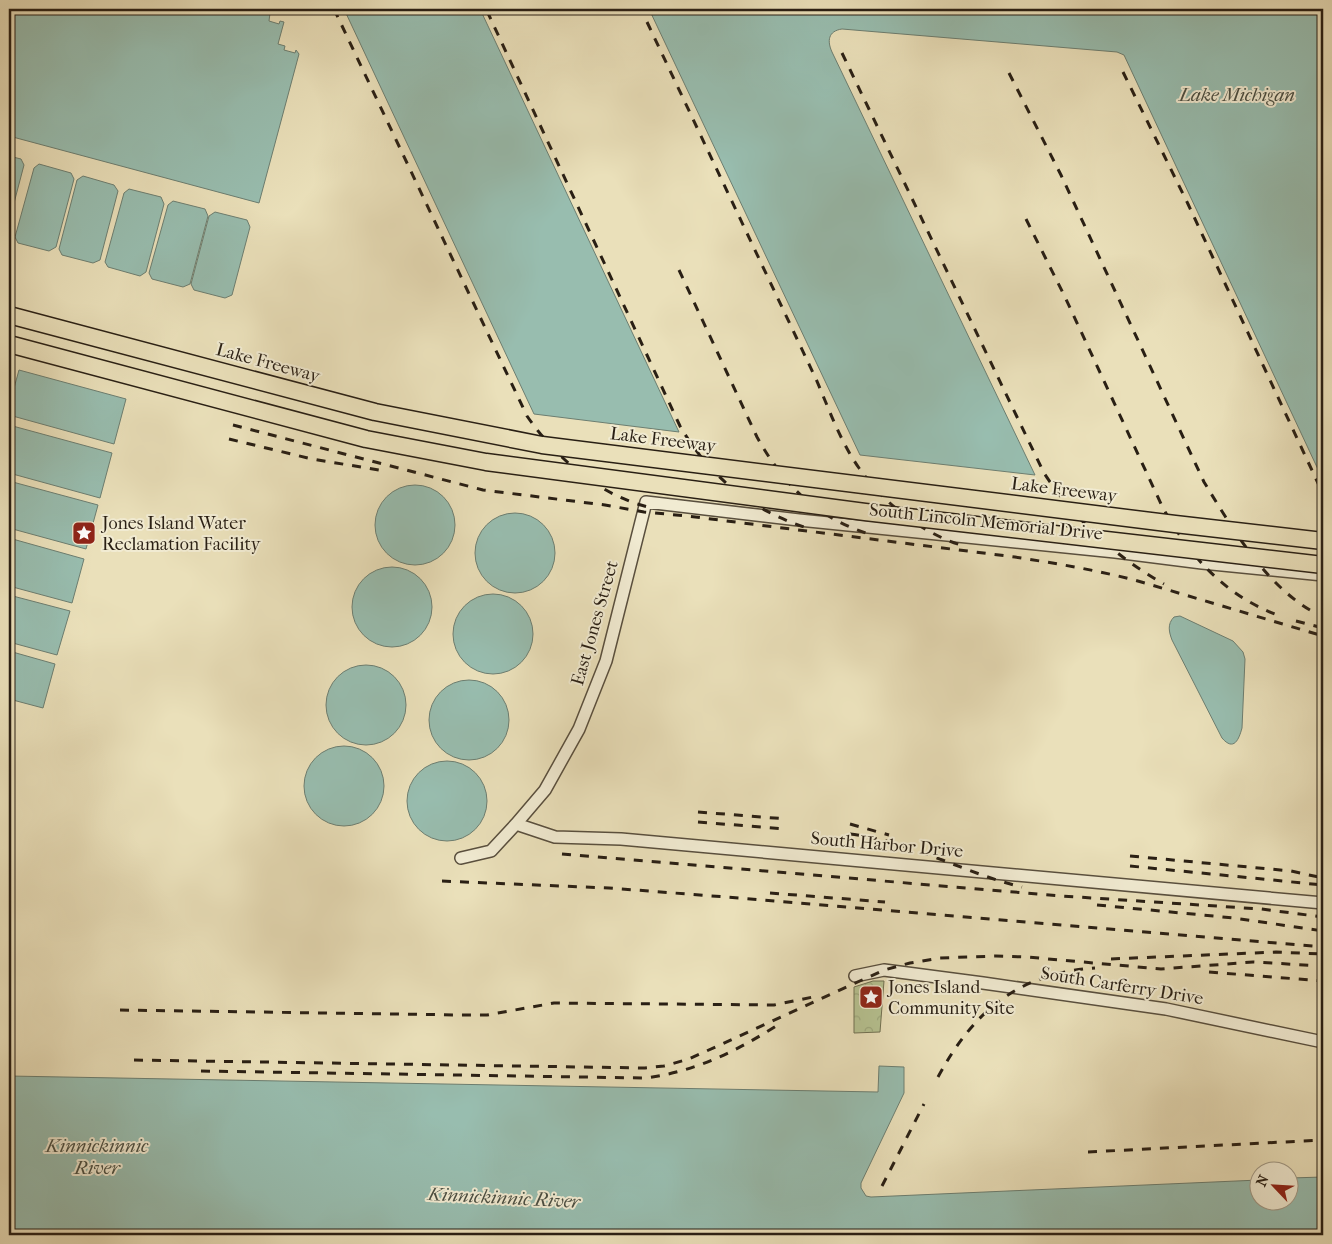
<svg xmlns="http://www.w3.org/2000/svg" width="1332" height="1244" font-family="'IM FELL French Canon',serif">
  <defs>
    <pattern id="forest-crowns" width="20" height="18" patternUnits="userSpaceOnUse" patternTransform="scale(1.25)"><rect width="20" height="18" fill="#b6c291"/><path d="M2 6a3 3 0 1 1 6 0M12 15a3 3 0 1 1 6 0" fill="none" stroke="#9ca67c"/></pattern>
  </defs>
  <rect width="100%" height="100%" fill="#eae0ba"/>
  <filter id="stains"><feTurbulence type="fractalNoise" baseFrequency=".004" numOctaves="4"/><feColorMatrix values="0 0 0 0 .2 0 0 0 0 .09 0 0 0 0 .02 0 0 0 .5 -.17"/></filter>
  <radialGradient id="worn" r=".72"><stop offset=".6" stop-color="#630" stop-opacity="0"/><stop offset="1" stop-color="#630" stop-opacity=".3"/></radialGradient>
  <!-- forest -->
  <path fill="url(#forest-crowns)" stroke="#707052" d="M 873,981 L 884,981 L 880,1032 L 854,1033 L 854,987 Z"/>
  <!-- water -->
  <path fill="#98bdaf" stroke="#6c7e71" d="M 9,9 L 254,9 L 270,13 L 269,21 L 279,24 L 280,21 L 284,22 L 278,44 L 285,46 L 284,50 L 295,53 L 296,50 L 299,54 L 259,203 L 9,136 Z
    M 344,9 L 480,9 L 679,432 L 534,414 Z
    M 647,9 L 1323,9 L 1323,480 L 1124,55 L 1117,52 L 842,29 C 828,31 827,41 832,52 L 1035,475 L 860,455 L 649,9 Z
    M 9,156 L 21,159 L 24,165 L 9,222 Z
    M 39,164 L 71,173 L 74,179 L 56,247 L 49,251 L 18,243 L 15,237 L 34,168 Z
    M 83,176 L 114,185 L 118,191 L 100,260 L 93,263 L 62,255 L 59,249 L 77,180 Z
    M 129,189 L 161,197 L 164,204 L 146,272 L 140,276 L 108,267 L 105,262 L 124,193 Z
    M 173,201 L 205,209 L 208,216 L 190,284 L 183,287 L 152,279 L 149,273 L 168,205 Z
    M 215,212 L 247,220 L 250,227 L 232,295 L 225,298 L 194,290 L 191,284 L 209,216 Z
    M 19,370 L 126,399 L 114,444 L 9,415 L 9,406 Z
    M 9,425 L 112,453 L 100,498 L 9,473 Z
    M 9,481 L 98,505 L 86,549 L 9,528 Z
    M375 525a40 40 0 1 1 80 0a40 40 0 1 1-80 0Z
    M475 553a40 40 0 1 1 80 0a40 40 0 1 1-80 0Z
    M 9,538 L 84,559 L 72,603 L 9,586 Z
    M352 607a40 40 0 1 1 80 0a40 40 0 1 1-80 0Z
    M453 634a40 40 0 1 1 80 0a40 40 0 1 1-80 0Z
    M 9,595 L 70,611 L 57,655 L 9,642 Z
    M 1180,616 L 1233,641 L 1243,652 L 1245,659 L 1242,728 C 1239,739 1234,752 1222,738 L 1172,640 C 1169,632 1167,624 1174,617 Z
    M 9,651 L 55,664 L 43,708 L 9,699 Z
    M326 705a40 40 0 1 1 80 0a40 40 0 1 1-80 0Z
    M429 720a40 40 0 1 1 80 0a40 40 0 1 1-80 0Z
    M304 786a40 40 0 1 1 80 0a40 40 0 1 1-80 0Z
    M407 801a40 40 0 1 1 80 0a40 40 0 1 1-80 0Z
    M 879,1066 L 904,1067 L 904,1093 L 861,1183 L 861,1188 L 866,1196 L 871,1197 L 1259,1180 L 1260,1202 L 1290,1202 L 1290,1178 L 1323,1177 L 1323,1235 L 9,1235 L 9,1076 L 878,1092 Z"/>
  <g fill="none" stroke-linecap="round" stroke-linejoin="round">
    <!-- minor casing -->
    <g stroke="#594f3e" stroke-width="14">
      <path id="minor" d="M 516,824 L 555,837 L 621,839 L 1323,903
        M 461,858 L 491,851 L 516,824 L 545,790 L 579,729 L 606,661 L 646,502 L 799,520 L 1115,552 L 1202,563 L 1323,575
        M 855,976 L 884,970 L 983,983 L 1166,1009 L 1323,1042"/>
    </g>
    <!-- minor -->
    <use href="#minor" stroke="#f1ebd2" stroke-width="11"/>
    <!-- rail -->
    <path stroke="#291f14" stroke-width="3" stroke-dasharray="9 9" stroke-linecap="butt" d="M 334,9 L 527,416 C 555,457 599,495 648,507
      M 487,11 L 680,426 C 708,475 750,509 804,527
      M 647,22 L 816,379 C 829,409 840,441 859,468 C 883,503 923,534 964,546
      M 842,53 L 1044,473 C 1074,519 1116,557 1164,584
      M 1123,72 L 1188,204 L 1323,494
      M 1009,73 L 1061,175 L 1204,482 C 1234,531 1269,592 1323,617
      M 1026,219 L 1065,297 L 1162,506 C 1189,556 1225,596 1280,616
      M 679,270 L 757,437 C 785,487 817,518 872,535
      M 233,425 L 483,490 L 605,505 L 644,512 L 687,516 L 1015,557 C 1059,564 1103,571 1145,583 L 1323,636
      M 229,439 L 312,459 L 379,470
      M 1296,621 L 1323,628
      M 698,812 L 787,819
      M 698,822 L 786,829
      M 850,824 L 889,835
      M 850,834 C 911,841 963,873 1022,887
      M 562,854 L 1062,896 L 1261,909 L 1323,917
      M 1130,856 L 1291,871 L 1323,878
      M 1130,866 L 1323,885
      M 442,881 L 609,888 L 739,898 L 1323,947
      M 770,893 L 885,902
      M 1097,905 L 1234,918 L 1323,931
      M 1111,959 L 1276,952 L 1323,954
      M 1209,972 L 1323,981
      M 120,1010 L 461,1015 L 487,1015 L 554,1003 L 774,1005 L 813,997
      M 134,1060 L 645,1068 L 664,1066 L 689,1059 L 884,970 L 910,963 L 940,958 L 996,956 L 1027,957 L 1161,969 L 1253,962 L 1323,966
      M 201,1071 L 645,1078 C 694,1072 735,1052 776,1026
      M 938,1077 C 973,1012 1018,973 1095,968
      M 1088,1152 L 1323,1140
      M 882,1186 L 924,1104"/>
    <!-- highway-bridge casing -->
    <g stroke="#291f14" stroke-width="19" stroke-linecap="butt">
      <path id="highway-bridge" d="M 9,315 L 375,412 L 542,445 L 1175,524 L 1323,541
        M 9,344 L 366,439 L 486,462 L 865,512 L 1323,565"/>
    </g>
    <!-- highway-bridge -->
    <use href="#highway-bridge" stroke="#eae0ba" stroke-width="16"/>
  </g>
  <!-- icons -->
  <defs>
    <g id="sight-square" transform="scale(1.25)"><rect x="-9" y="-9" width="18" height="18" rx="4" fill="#8f2418" stroke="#f1ebd2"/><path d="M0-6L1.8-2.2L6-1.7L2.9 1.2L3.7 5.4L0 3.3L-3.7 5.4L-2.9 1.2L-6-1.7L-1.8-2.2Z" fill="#fff"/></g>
  </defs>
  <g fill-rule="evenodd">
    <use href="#sight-square" x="84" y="533"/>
    <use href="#sight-square" x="871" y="997"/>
  </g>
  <g text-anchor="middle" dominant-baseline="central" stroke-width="4" stroke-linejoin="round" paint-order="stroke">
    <!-- street labels -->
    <g font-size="18" fill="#291f14" stroke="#f1ebd2">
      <text transform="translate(268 363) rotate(15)">Lake Freeway</text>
      <text transform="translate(663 440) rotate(7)">Lake Freeway</text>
      <text transform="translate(1064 490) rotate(7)">Lake Freeway</text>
      <text transform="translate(986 522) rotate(6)">South Lincoln Memorial Drive</text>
      <text transform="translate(595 623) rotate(-74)">East Jones Street</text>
      <text transform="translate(887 845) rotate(5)">South Harbor Drive</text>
      <text transform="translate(1122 986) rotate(9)">South Carferry Drive</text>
    </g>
    <!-- poi labels -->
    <g font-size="18" fill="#291f14" stroke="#f1ebd2" text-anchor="start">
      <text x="102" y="523">Jones Island Water<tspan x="102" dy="21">Reclamation Facility</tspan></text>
      <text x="888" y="987">Jones Island<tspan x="888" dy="21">Community Site</tspan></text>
    </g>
    <!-- water labels -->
    <g font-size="19" font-style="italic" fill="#4a4e42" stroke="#f1ebd2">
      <text x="1237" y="95">Lake Michigan</text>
      <text x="97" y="1146">Kinnickinnic<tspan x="97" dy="22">River</tspan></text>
      <text transform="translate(504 1198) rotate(3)">Kinnickinnic River</text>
    </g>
  </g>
  <!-- margin -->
  <rect width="1332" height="1244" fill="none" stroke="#eae0ba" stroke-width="30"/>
  <rect x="10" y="10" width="1312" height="1224" fill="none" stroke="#291f14" stroke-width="2.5"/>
  <rect x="15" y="15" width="1302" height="1214" fill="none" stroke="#291f14"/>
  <!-- north arrow -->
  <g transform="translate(1274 1186) rotate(295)"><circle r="24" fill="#f1ebd2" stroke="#a19986"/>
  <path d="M0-4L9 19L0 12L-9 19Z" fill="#8f2418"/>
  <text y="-8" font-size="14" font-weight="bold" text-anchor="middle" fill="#291f14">N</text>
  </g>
  <rect width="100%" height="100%" filter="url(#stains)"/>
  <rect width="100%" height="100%" fill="url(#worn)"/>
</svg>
